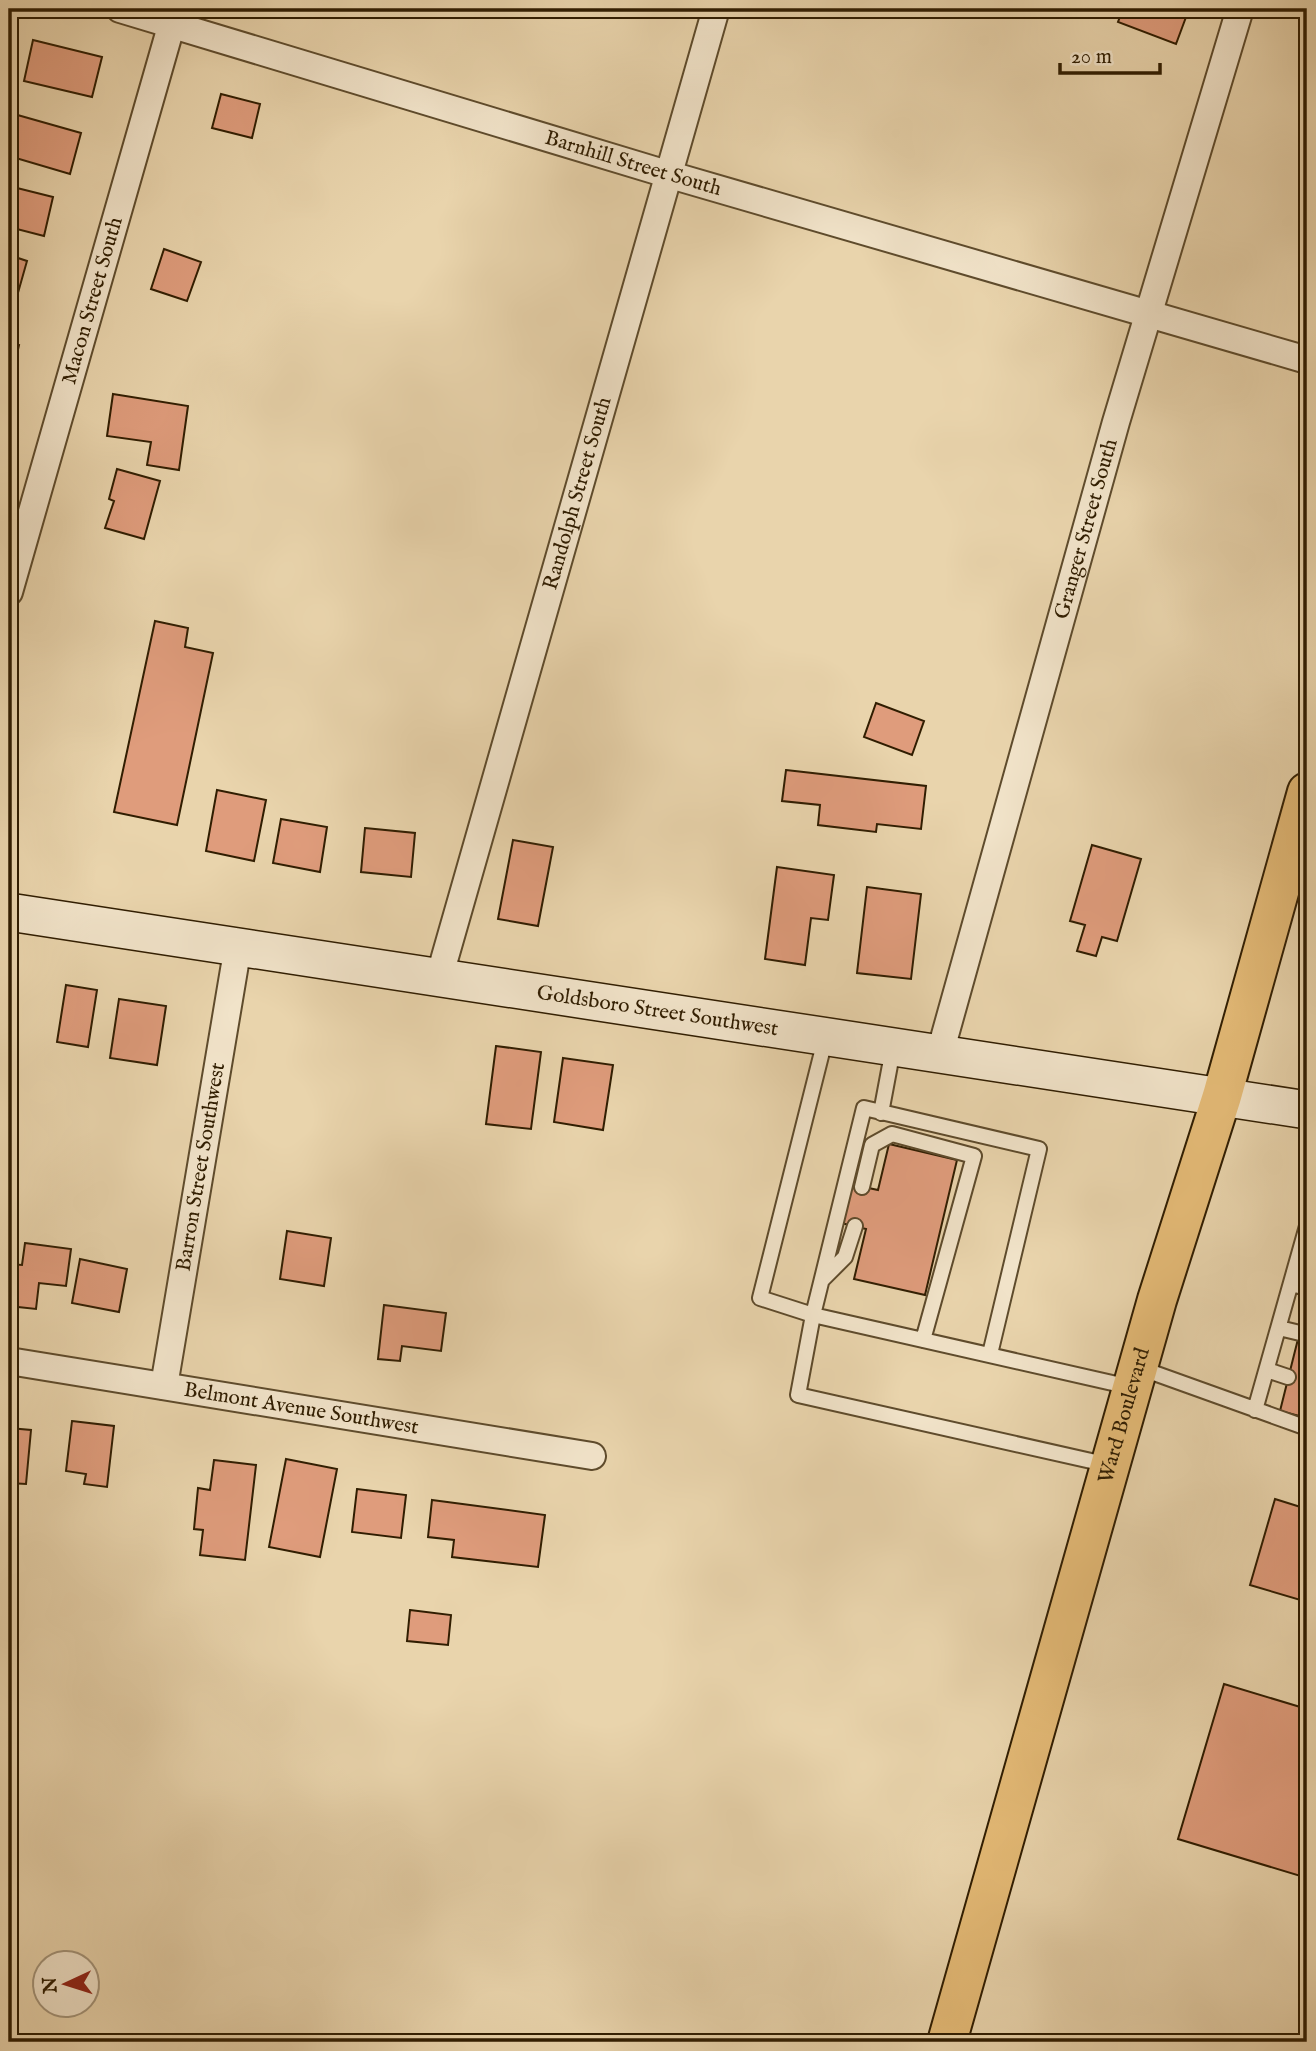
<svg xmlns="http://www.w3.org/2000/svg" width="1316" height="2051" font-family="'IM FELL English',serif">
  <rect width="100%" height="100%" fill="#e9d4ac"/>
  <filter id="stains"><feTurbulence type="fractalNoise" baseFrequency=".00286" numOctaves="4"/><feColorMatrix values="0 0 0 0 .2 0 0 0 0 .09 0 0 0 0 .02 0 0 0 .5 -.17"/></filter>
  <radialGradient id="worn" r=".72"><stop offset=".6" stop-color="#630" stop-opacity="0"/><stop offset="1" stop-color="#630" stop-opacity=".3"/></radialGradient>
  <!-- building -->
  <path fill="#df9c7c" stroke="#301d01" stroke-width="2" d="M 1123,9 L 1189,9 L 1176,44 L 1118,22 Z
    M 33,40 L 102,57 L 92,97 L 24,81 Z
    M 221,94 L 260,104 L 252,138 L 212,128 Z
    M 14,114 L 81,133 L 70,174 L 9,156 L 9,132 Z
    M 9,186 L 53,197 L 44,236 L 9,227 Z
    M 164,249 L 201,262 L 187,301 L 151,289 Z
    M 9,255 L 27,261 L 10,321 L 9,321 Z
    M 9,343 L 19,345 L 10,385 L 9,384 Z
    M 113,394 L 188,406 L 179,470 L 147,465 L 151,442 L 107,436 Z
    M 117,469 L 160,481 L 144,539 L 105,528 L 114,501 L 109,499 Z
    M 155,621 L 188,628 L 185,647 L 213,653 L 177,825 L 114,812 Z
    M 876,703 L 924,721 L 912,755 L 864,737 Z
    M 786,770 L 926,786 L 921,829 L 877,824 L 876,832 L 818,825 L 820,805 L 782,801 Z
    M 217,790 L 266,800 L 254,861 L 206,851 Z
    M 281,819 L 327,827 L 320,872 L 273,863 Z
    M 365,828 L 415,833 L 411,877 L 361,872 Z
    M 513,840 L 553,847 L 538,926 L 498,919 Z
    M 1092,845 L 1141,859 L 1117,941 L 1102,937 L 1096,956 L 1077,951 L 1085,925 L 1070,921 Z
    M 777,867 L 834,875 L 828,920 L 811,918 L 805,965 L 765,959 Z
    M 867,887 L 921,894 L 911,979 L 857,973 Z
    M 66,985 L 97,990 L 88,1047 L 57,1042 Z
    M 119,999 L 166,1006 L 157,1065 L 110,1058 Z
    M 496,1046 L 541,1052 L 531,1129 L 486,1124 Z
    M 563,1058 L 613,1065 L 603,1130 L 554,1122 Z
    M 889,1144 L 957,1160 L 925,1295 L 854,1279 L 866,1229 L 841,1223 L 850,1184 L 878,1190 Z
    M 287,1231 L 331,1238 L 324,1286 L 280,1279 Z
    M 25,1243 L 71,1249 L 66,1286 L 39,1283 L 36,1309 L 9,1306 L 9,1264 L 22,1265 Z
    M 80,1259 L 127,1269 L 119,1312 L 72,1303 Z
    M 1307,1303 L 1307,1418 L 1280,1411 Z
    M 384,1305 L 446,1313 L 441,1351 L 402,1346 L 400,1361 L 378,1359 Z
    M 72,1421 L 114,1426 L 107,1487 L 84,1484 L 86,1474 L 66,1471 Z
    M 9,1428 L 31,1430 L 26,1484 L 9,1483 Z
    M 286,1459 L 337,1469 L 320,1557 L 269,1547 Z
    M 214,1460 L 256,1465 L 245,1560 L 200,1555 L 203,1530 L 194,1529 L 198,1488 L 210,1490 Z
    M 357,1489 L 406,1495 L 401,1538 L 352,1532 Z
    M 1275,1499 L 1307,1509 L 1307,1602 L 1250,1585 Z
    M 432,1500 L 545,1515 L 538,1567 L 452,1557 L 454,1540 L 428,1537 Z
    M 410,1610 L 451,1615 L 448,1645 L 407,1641 Z
    M 1224,1684 L 1307,1709 L 1307,1878 L 1178,1839 Z"/>
  <g fill="none" stroke-linecap="round" stroke-linejoin="round">
    <!-- lane casing -->
    <g stroke="#5e4b2c" stroke-width="18">
      <path id="lane" d="M 826,1036 L 760,1298 L 813,1315 L 864,1108 L 1039,1149 L 990,1354
        M 881,1113 L 893,1049
        M 862,1187 L 872,1145 L 892,1134 L 974,1156 L 923,1340
        M 822,1280 L 845,1257 L 855,1226
        M 1291,1284 L 1307,1288
        M 1279,1328 L 1300,1333
        M 1140,1368 L 1307,1428
        M 1267,1370 L 1288,1377
        M 1255,1410 L 1307,1226
        M 1109,1465 L 798,1395 L 813,1315 L 1130,1387"/>
    </g>
    <!-- street casing -->
    <g stroke="#5e4b2c" stroke-width="30">
      <g id="street">
        <path id="s1" d="M 120,9 L 667,174 L 1307,360"/>
        <path id="s2" d="M 9,592 L 176,9"/>
        <path id="s3" d="M 439,978 L 716,9"/>
        <path id="s4" d="M 940,1053 L 1116,422 L 1240,9"/>
        <path id="s5" d="M 9,1361 L 592,1456"/>
        <path id="s6" d="M 164,1386 L 238,946"/>
      </g>
    </g>
    <!-- secondary casing -->
    <g stroke="#301d01" stroke-width="40">
      <g id="secondary">
        <path id="s7" d="M 9,912 L 1307,1110"/>
      </g>
    </g>
    <!-- primary casing -->
    <g stroke="#301d01" stroke-width="42">
      <g id="primary">
        <path id="s8" d="M 947,2042 L 1157,1300 L 1222,1096 L 1307,792"/>
      </g>
    </g>
    <!-- lane -->
    <use href="#lane" stroke="#f1e3c9" stroke-width="14"/>
    <!-- street -->
    <use href="#street" stroke="#f1e3c9" stroke-width="26"/>
    <!-- secondary -->
    <use href="#secondary" stroke="#f1e3c9" stroke-width="37"/>
    <!-- primary -->
    <use href="#primary" stroke="#e4ba76" stroke-width="38"/>
  </g>
  <g text-anchor="middle" dominant-baseline="central" stroke-width="5" stroke-linejoin="round" paint-order="stroke">
    <!-- street labels -->
    <g font-size="21" fill="#301d01" stroke="#f1e3c9">
      <text stroke="none"><textPath href="#s1" startOffset="536">Barnhill Street South</textPath></text>
      <text stroke="none"><textPath href="#s2" startOffset="303">Macon Street South</textPath></text>
      <text stroke="none"><textPath href="#s3" startOffset="504">Randolph Street South</textPath></text>
      <text stroke="none"><textPath href="#s4" startOffset="544">Granger Street South</textPath></text>
      <text stroke="none"><textPath href="#s7" startOffset="656">Goldsboro Street Southwest</textPath></text>
      <text stroke="none"><textPath href="#s6" startOffset="222">Barron Street Southwest</textPath></text>
      <text stroke="none"><textPath href="#s5" startOffset="296">Belmont Avenue Southwest</textPath></text>
      <text stroke="none"><textPath href="#s8" startOffset="651">Ward Boulevard</textPath></text>
    </g>
  </g>
  <!-- margin -->
  <rect width="1316" height="2051" fill="none" stroke="#e9d4ac" stroke-width="35"/>
  <rect x="10" y="10" width="1295" height="2030" fill="none" stroke="#301d01" stroke-width="3.5"/>
  <rect x="18" y="18" width="1281" height="2016" fill="none" stroke="#301d01" stroke-width="2"/>
  <!-- north arrow -->
  <g transform="translate(66 1984) rotate(266)"><circle r="33" fill="#f1e3c9" stroke="#a49479" stroke-width="2"/>
  <path d="M0-5L12 26L0 18L-12 26Z" fill="#8f2418"/>
  <text y="-10" font-size="19" font-weight="bold" text-anchor="middle" fill="#301d01">N</text>
  </g>
  <!-- scale -->
  <path d="M1060 63v10h100v-10" fill="none" stroke="#301d01" stroke-width="3.5"/>
  <text x="1071" y="63" font-size="21" fill="#301d01" stroke="#f1e3c9" stroke-width="5" paint-order="stroke">20 m</text>
  <rect width="100%" height="100%" filter="url(#stains)"/>
  <rect width="100%" height="100%" fill="url(#worn)"/>
</svg>
